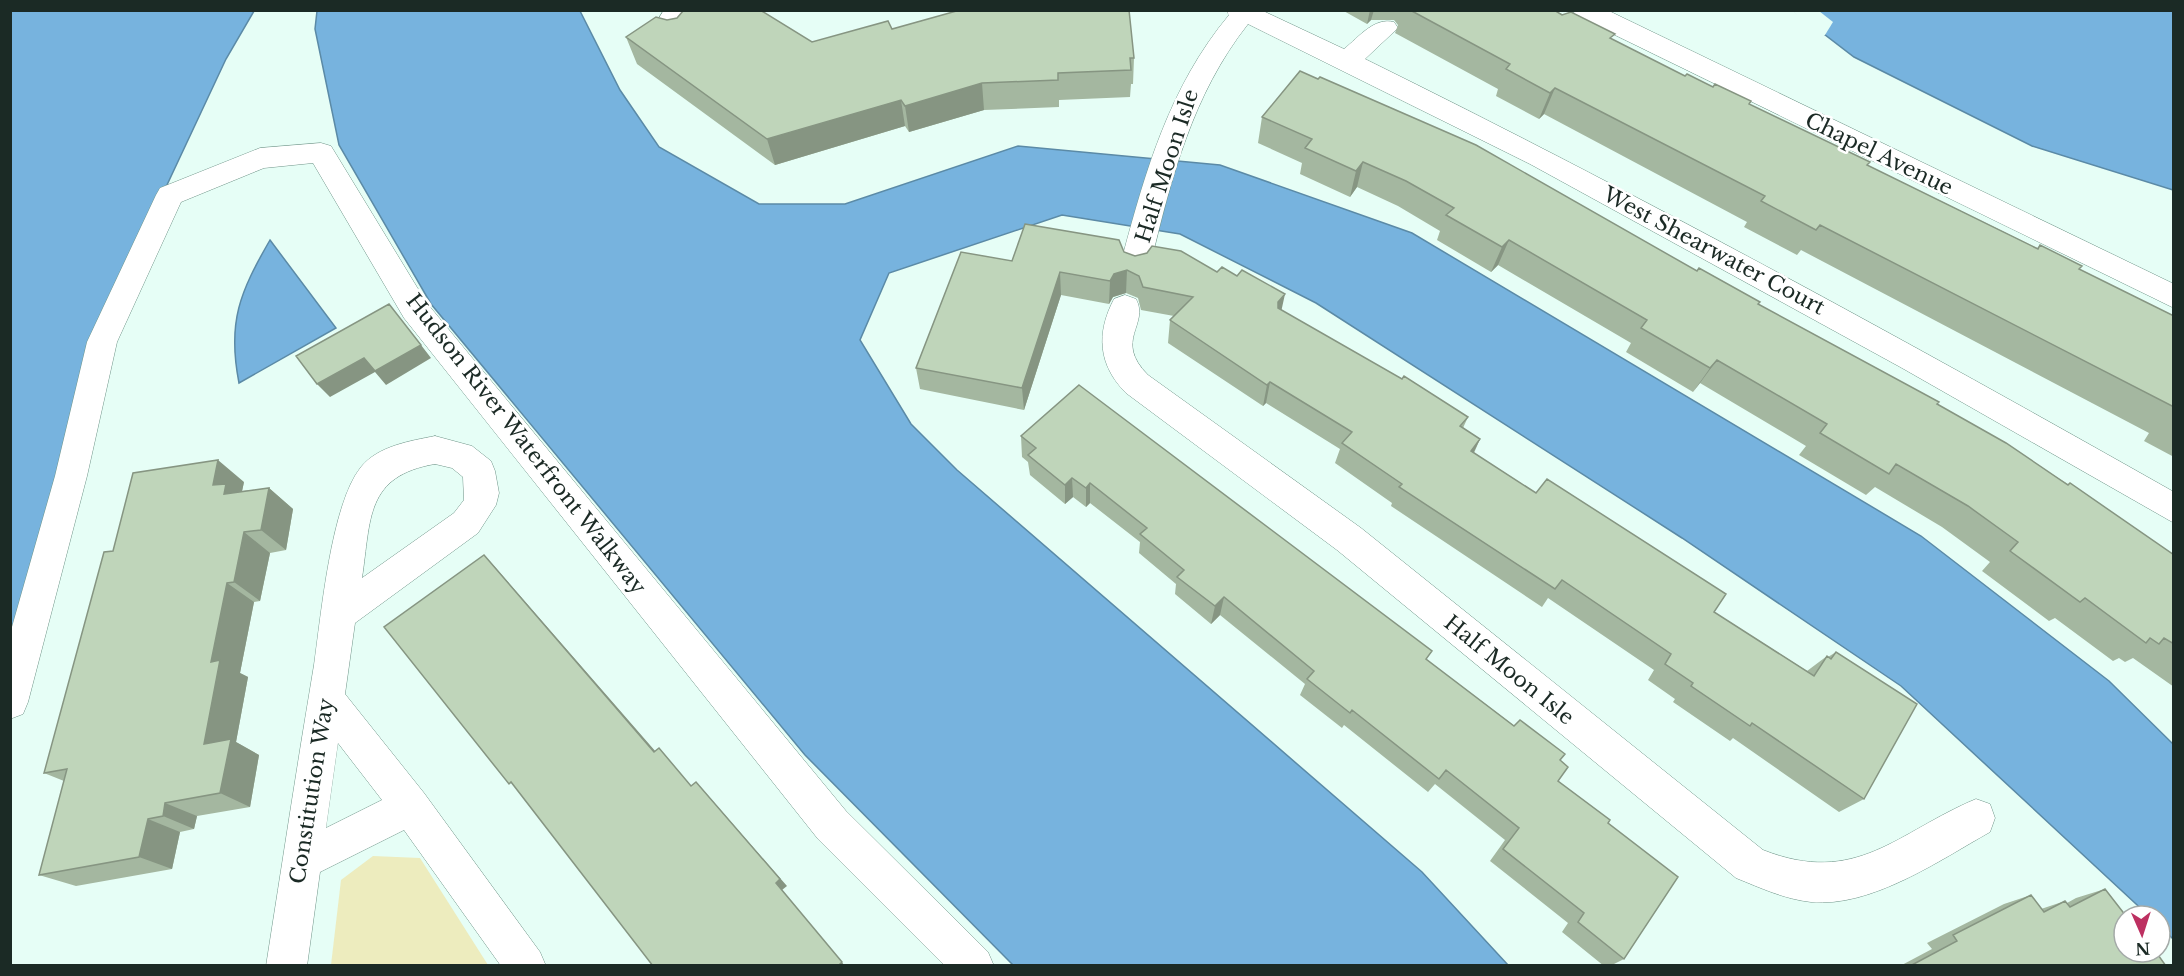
<svg xmlns="http://www.w3.org/2000/svg" width="2184" height="976" font-family="'Libre Baskerville',serif">
  <rect width="100%" height="100%" fill="#e6fef6"/>
  <!-- green -->
  <path fill="#edecbe" d="M 373,856 L 420,858 L 488,965 L 331,965 L 341,880 Z"/>
  <!-- water -->
  <path fill="#77b3de" stroke="#5b8aa6" stroke-width="1.5" d="M 11,11 L 260,11 L 254,11 L 226,59 L 92,345 L 11,650 Z
    M 317,11 L 580,11 L 620,90 L 659,147 L 759,204 L 845,204 L 1018,146 L 1220,165 L 1412,233 L 1921,536 L 2109,681 L 2173,744 L 2173,939 L 2160,926 L 2160,916 L 2149,916 L 1901,686 L 1682,538 L 1316,303 L 1180,234 L 1062,215 L 889,273 L 860,340 L 911,424 L 957,470 L 1422,872 L 1508,965 L 1013,965 L 805,755 L 431,304 L 339,145 L 315,29 Z
    M 1794,11 L 2173,11 L 2173,190 L 2032,146 L 1854,57 Z
    M 270,240 L 336,328 L 239,383 C 227,322 240,292 270,240 Z"/>
  <!-- pier -->
  <path fill="#e6fef6" d="M 1791,10 L 1819,11 L 1833,22 L 1825,35 L 1820,35 Z"/>
  <g fill="none" stroke-linecap="round" stroke-linejoin="round">
    <!-- minor casing -->
    <g stroke="#709589" stroke-width="1">
      <path id="minor" d="M 664,10 L 689,10 L 682,23 L 690,37 L 686,43 L 677,45 L 668,43 L 656,23 Z
        M 1226,10 L 1261,10 L 1344,49 C 1359,37 1374,17 1394,22 L 1398,28 L 1365,59 C 1639,194 1907,341 2174,492 L 2174,523 L 1902,368 L 1530,164 L 1248,24 C 1192,95 1171,179 1150,266 L 1145,274 L 1135,277 L 1125,274 L 1120,266 C 1144,176 1168,88 1229,15 Z
        M 1573,10 L 1607,10 L 2174,284 L 2174,308 L 1576,16 Z
        M 321,143 L 331,146 L 426,302 L 846,811 L 988,952 L 994,966 L 945,966 L 818,839 L 404,318 L 313,163 L 264,168 L 181,202 L 117,342 L 87,476 L 28,702 L 23,714 L 10,719 L 10,634 L 55,476 L 87,342 L 156,195 L 160,188 L 260,148 Z
        M 1125,295 L 1136,299 C 1150,325 1113,340 1148,375 L 1361,528 L 1763,850 C 1857,887 1897,832 1976,799 L 1990,804 L 1995,818 L 1990,832 C 1940,860 1871,908 1811,902 C 1784,899 1761,888 1736,878 L 1337,550 L 1126,393 C 1098,365 1096,333 1114,299 Z
        M 435,436 L 472,446 L 491,461 L 495,471 L 499,493 L 496,505 L 478,533 L 355,623 L 345,694 L 424,793 L 540,952 L 546,966 L 501,966 L 404,830 L 320,872 L 307,966 L 266,966 C 282,865 297,765 314,665 C 321,616 331,504 361,467 C 378,446 410,441 435,436 ZM 435,464 L 452,468 L 463,477 L 464,500 L 454,513 L 362,578 C 371,519 365,476 435,464 ZM 338,743 L 382,800 L 326,828 Z"/>
    </g>
    <!-- minor -->
    <use href="#minor" fill="#fff" fill-rule="evenodd"/>
  </g>
  <!-- wall -->
  <path fill="#a4b7a0" d="M 1342,10 L 1554,10 L 1685,76 L 1749,104 L 1867,165 L 2037,248 L 2040,245 L 2079,269 L 2174,316 L 2174,457 L 2144,441 L 2149,433 L 1801,250 L 1797,255 L 1744,227 L 1747,222 L 1544,114 L 1539,119 L 1496,96 L 1498,89 L 1395,33 L 1398,25 L 1394,20 L 1371,20 L 1367,24 Z
    M 667,20 L 812,42 L 892,29 L 1134,58 L 1133,84 L 1131,84 L 1130,97 L 1059,100 L 1059,107 L 984,110 L 909,132 L 905,126 L 775,165 L 637,64 L 626,37 Z
    M 1262,117 L 1697,271 L 1937,404 L 2068,484 L 2070,483 L 2174,555 L 2174,687 L 2133,658 L 2125,662 L 2119,658 L 2113,661 L 2055,618 L 2049,621 L 1982,571 L 1990,562 L 1942,527 L 1875,487 L 1866,495 L 1799,455 L 1806,446 L 1700,383 L 1693,392 L 1626,352 L 1631,343 L 1498,265 L 1491,272 L 1437,240 L 1440,231 L 1398,206 L 1357,187 L 1350,197 L 1300,174 L 1302,163 L 1258,143 Z
    M 1124,252 L 1281,310 L 1468,417 L 1463,428 L 1480,439 L 1474,453 L 1714,612 L 1807,671 L 1827,656 L 1828,657 L 1836,652 L 1864,799 L 1839,812 L 1733,738 L 1730,741 L 1673,702 L 1675,699 L 1648,680 L 1654,670 L 1548,598 L 1542,607 L 1391,506 L 1392,503 L 1335,463 L 1340,449 L 1266,403 L 1263,406 L 1168,343 L 1170,320 L 1174,316 L 1141,310 L 1138,298 L 1126,293 L 1113,297 L 1109,304 L 1061,295 L 1024,410 L 920,389 L 916,368 L 1012,261 Z
    M 1021,436 L 1427,660 L 1560,760 L 1558,781 L 1608,823 L 1624,959 L 1610,966 L 1604,966 L 1562,932 L 1568,923 L 1490,861 L 1505,840 L 1435,784 L 1428,792 L 1344,725 L 1342,728 L 1300,695 L 1305,684 L 1220,615 L 1211,624 L 1175,594 L 1176,584 L 1139,553 L 1140,542 L 1090,503 L 1086,507 L 1073,497 L 1065,504 L 1030,475 L 1028,462 L 1022,457 Z
    M 244,482 L 242,491 L 269,488 L 293,509 L 286,550 L 270,553 L 260,601 L 254,602 L 240,673 L 248,677 L 236,742 L 259,755 L 250,807 L 197,816 L 194,829 L 180,832 L 172,869 L 76,886 L 39,875 L 64,781 L 44,773 Z
    M 2105,889 L 2166,966 L 1900,966 L 1932,949 L 1927,943 L 2004,904 L 2031,895 L 2041,909 L 2065,901 L 2067,903 L 2076,898 Z"/>
  <!-- shaded-wall -->
  <path fill="#869582" d="M 1370,10 L 1374,10 L 1371,20 L 1367,24 Z
    M 982,83 L 984,110 L 909,132 L 905,106 Z
    M 1555,88 L 1544,114 L 1539,119 L 1550,93 Z
    M 901,100 L 905,126 L 775,165 L 767,139 Z
    M 1363,162 L 1357,187 L 1350,197 L 1356,171 Z
    M 1509,240 L 1498,265 L 1491,272 L 1502,247 Z
    M 1127,270 L 1126,293 L 1113,297 L 1109,304 L 1110,281 L 1114,274 Z
    M 1060,272 L 1061,295 L 1024,410 L 1022,388 Z
    M 1285,294 L 1280,317 L 1273,324 L 1278,302 Z
    M 421,345 L 431,358 L 386,385 L 375,372 L 330,397 L 317,384 L 364,358 Z
    M 1717,360 L 1700,383 L 1693,392 L 1710,368 Z
    M 1270,382 L 1266,403 L 1263,406 L 1267,385 Z
    M 1480,439 L 1470,460 L 1471,451 Z
    M 218,460 L 244,482 L 241,496 L 250,515 L 213,485 Z
    M 1072,478 L 1073,497 L 1065,504 L 1065,485 Z
    M 1090,483 L 1090,503 L 1086,507 L 1086,488 Z
    M 269,488 L 293,509 L 286,550 L 261,530 Z
    M 244,532 L 270,553 L 260,601 L 234,582 Z
    M 484,555 L 495,567 L 663,760 L 654,752 Z
    M 227,583 L 254,602 L 240,673 L 248,677 L 236,742 L 259,755 L 250,807 L 220,793 L 204,744 L 211,662 Z
    M 1224,597 L 1220,615 L 1211,624 L 1215,606 Z
    M 703,790 L 787,886 L 782,890 L 845,966 L 838,966 Z
    M 165,803 L 197,816 L 194,829 L 163,816 Z
    M 148,819 L 180,832 L 172,869 L 139,857 Z"/>
  <!-- building -->
  <path fill="#bfd5ba" stroke="#869582" stroke-width="1.5" d="M 682,10 L 760,10 L 812,42 L 888,21 L 892,29 L 960,10 L 1129,10 L 1134,58 L 1130,58 L 1131,70 L 1058,73 L 1058,80 L 982,83 L 905,106 L 901,100 L 767,139 L 626,37 L 656,17 L 667,20 L 677,18 L 683,11 Z
    M 1410,10 L 1554,10 L 1562,15 L 1571,12 L 1615,34 L 1610,38 L 1685,76 L 1687,74 L 1713,87 L 1715,84 L 1751,101 L 1749,104 L 1870,162 L 1867,165 L 2038,249 L 2040,245 L 2082,266 L 2079,269 L 2174,316 L 2174,407 L 1820,225 L 1816,230 L 1761,201 L 1765,196 L 1555,88 L 1550,93 L 1506,69 L 1510,64 Z
    M 1300,71 L 1318,79 L 1320,77 L 1476,145 L 1697,271 L 1699,268 L 1760,302 L 1758,304 L 1939,402 L 1937,404 L 2006,443 L 2068,485 L 2070,483 L 2174,555 L 2174,644 L 2164,638 L 2159,644 L 2150,638 L 2146,643 L 2085,598 L 2080,602 L 2010,551 L 2018,542 L 1968,506 L 1896,464 L 1889,474 L 1820,433 L 1827,424 L 1717,360 L 1710,368 L 1641,328 L 1647,320 L 1509,240 L 1502,247 L 1446,215 L 1454,208 L 1406,181 L 1363,162 L 1356,171 L 1305,148 L 1312,139 L 1262,117 Z
    M 1025,224 L 1119,240 L 1124,252 L 1135,256 L 1147,253 L 1152,246 L 1181,251 L 1217,272 L 1222,267 L 1237,276 L 1242,270 L 1285,294 L 1278,302 L 1278,308 L 1402,379 L 1404,376 L 1468,417 L 1460,426 L 1480,439 L 1471,451 L 1536,493 L 1547,479 L 1726,594 L 1714,612 L 1814,676 L 1827,656 L 1831,659 L 1836,652 L 1917,704 L 1864,799 L 1752,723 L 1750,726 L 1691,686 L 1693,683 L 1665,664 L 1671,654 L 1562,580 L 1555,589 L 1399,487 L 1402,484 L 1342,443 L 1352,432 L 1270,382 L 1267,385 L 1170,320 L 1193,297 L 1143,287 L 1139,276 L 1127,270 L 1114,274 L 1110,281 L 1060,272 L 1022,388 L 916,368 L 961,252 L 1012,261 Z
    M 389,304 L 421,345 L 375,371 L 364,358 L 317,384 L 296,356 Z
    M 1079,385 L 1432,651 L 1426,659 L 1514,726 L 1520,720 L 1565,754 L 1560,760 L 1568,767 L 1558,781 L 1610,820 L 1608,823 L 1678,877 L 1624,959 L 1578,922 L 1584,913 L 1503,849 L 1519,828 L 1446,770 L 1439,779 L 1352,710 L 1350,713 L 1307,679 L 1314,671 L 1224,597 L 1215,606 L 1177,577 L 1184,570 L 1140,534 L 1147,528 L 1090,483 L 1086,488 L 1072,478 L 1065,485 L 1028,455 L 1036,448 L 1021,436 Z
    M 218,460 L 213,485 L 226,484 L 224,494 L 269,488 L 261,530 L 244,532 L 234,582 L 227,583 L 211,662 L 220,660 L 204,744 L 231,739 L 220,793 L 165,803 L 163,816 L 148,819 L 139,857 L 39,875 L 67,769 L 44,773 L 104,552 L 113,551 L 133,473 Z
    M 484,555 L 654,752 L 659,748 L 691,786 L 696,782 L 780,879 L 776,883 L 842,962 L 838,966 L 653,966 L 511,782 L 509,784 L 384,627 Z
    M 2105,889 L 2126,916 L 2124,916 L 2124,952 L 2156,952 L 2166,966 L 1910,966 L 1957,941 L 1953,935 L 2031,895 L 2044,912 L 2065,901 L 2070,907 Z"/>
  <g text-anchor="middle" dominant-baseline="central" stroke-width="5" stroke-linejoin="round" paint-order="stroke">
    <!-- street labels -->
    <g font-size="21" fill="#1b2a25" stroke="#fff">
      <text transform="translate(1879 154) rotate(26)">Chapel Avenue</text>
      <text transform="translate(1167 166) rotate(-72)">Half Moon Isle</text>
      <text transform="translate(1714 251) rotate(28)">West Shearwater Court</text>
      <text transform="translate(526 444) rotate(52)">Hudson River Waterfront Walkway</text>
      <text transform="translate(1509 670) rotate(39)">Half Moon Isle</text>
      <text transform="translate(312 791) rotate(-81)">Constitution Way</text>
    </g>
  </g>
  <!-- border -->
  <rect width="2184" height="976" fill="none" stroke="#1b2a25" stroke-width="24"/>
  <!-- north arrow -->
  <g transform="translate(2142 934) rotate(177)"><circle r="28" fill="#ffffff" stroke="#a4aaa8" stroke-width="1.5"/>
  <path d="M0-4.5L10 22L0 15L-10 22Z" fill="#bd3061"/>
  <text y="-9" font-size="16" font-weight="bold" text-anchor="middle" fill="#1b2a25">N</text>
  </g>
</svg>
